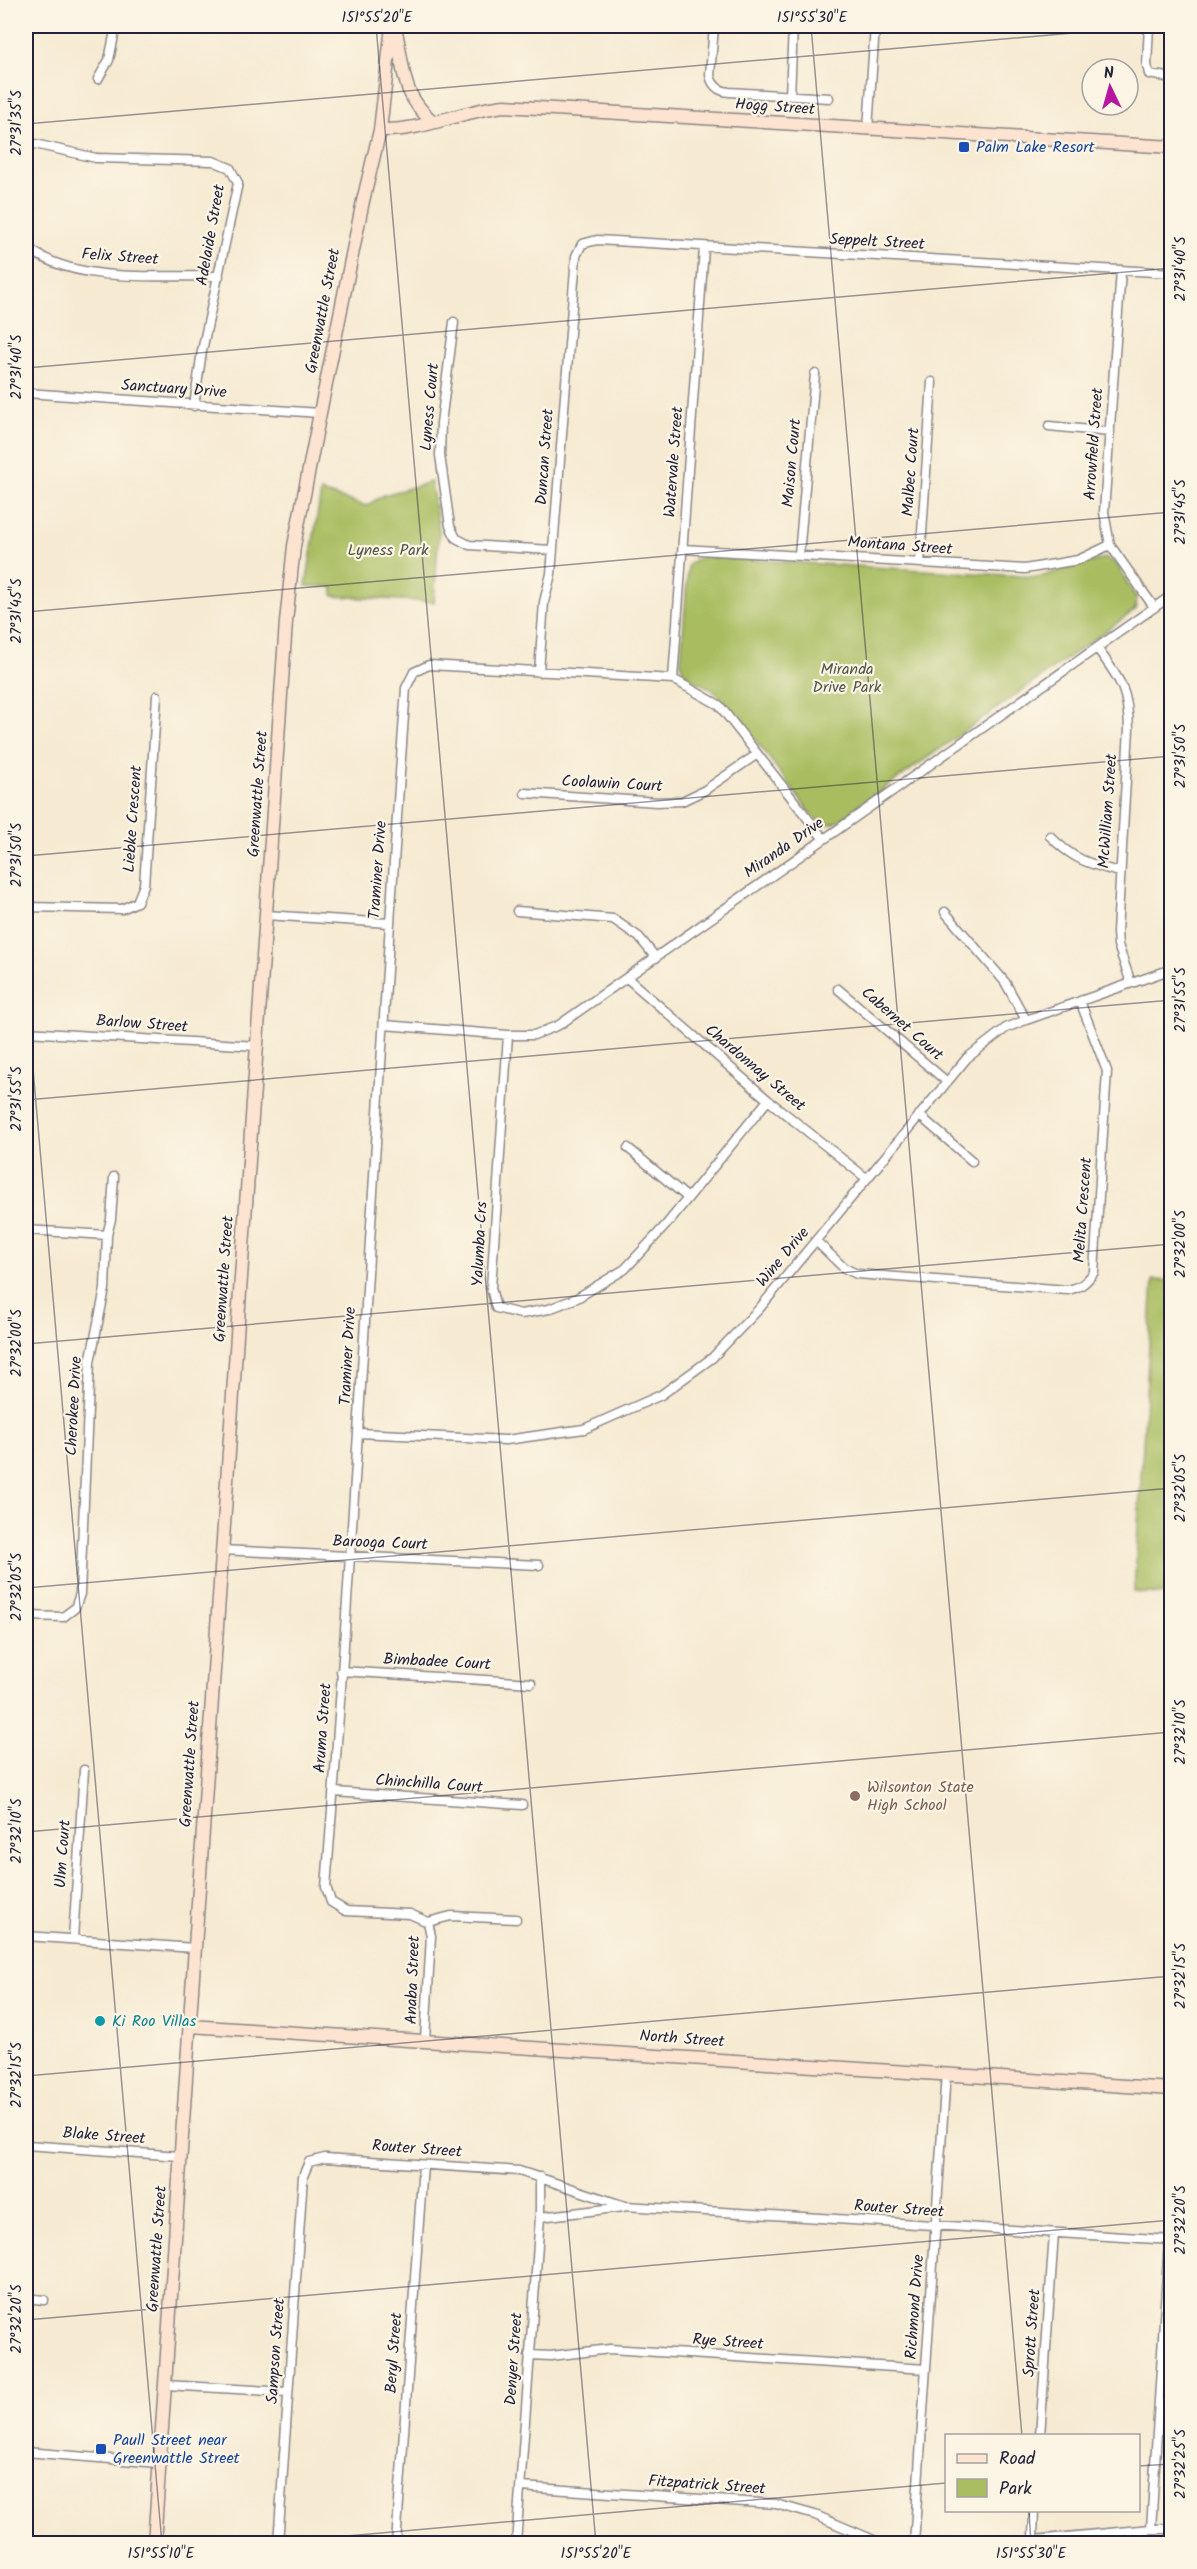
<svg xmlns="http://www.w3.org/2000/svg" width="1197" height="2569" font-family="Kalam,sans-serif">
  <rect width="100%" height="100%" fill="#fcf5e5"/>
  <filter id="ink" filterUnits="userSpaceOnUse"><feTurbulence type="fractalNoise" baseFrequency=".0167" numOctaves="2"/><feDisplacementMap in="SourceGraphic" scale="12" xChannelSelector="R" yChannelSelector="G"/><feConvolveMatrix kernelMatrix="1 2 1 2 8 2 1 2 1" color-interpolation-filters="sRGB"/></filter>
  <filter id="wash" filterUnits="userSpaceOnUse"><feTurbulence type="fractalNoise" baseFrequency=".008" numOctaves="4" result="noise"/><feDisplacementMap in="SourceGraphic" scale="24" xChannelSelector="R" yChannelSelector="G"/><feGaussianBlur stdDeviation="1.35" result="paint"/><feColorMatrix in="noise" values="0 0 0 0 0 0 0 0 0 0 0 0 0 0 0 0 0 1.4 0 .05"/><feComposite in="paint" operator="in"/></filter>
  <g filter="url(#wash)">
    <rect width="100%" height="100%" fill="#f6ead2"/>
    <!-- green -->
    <path fill="#a9bd61" stroke="#66704e" stroke-width="1.5" d="M 431,482 L 439,530 L 434,602 L 333,596 L 333,587 L 306,586 L 321,492 L 366,506 L 384,495 Z
      M 703,557 L 1038,577 L 1105,558 L 1116,563 L 1137,599 L 1135,610 L 837,822 C 826,827 821,824 812,815 C 781,775 751,731 717,694 C 703,679 685,685 681,663 L 688,566 L 694,560 Z
      M 1153,1280 L 1171,1281 L 1171,1595 L 1134,1592 Z"/>
  </g>
  <g filter="url(#ink)">
    <g fill="none" stroke-linecap="round" stroke-linejoin="round">
      <!-- street casing -->
      <g stroke="#8c8686" stroke-width="11">
        <path id="street" d="M 714,26 L 710,75 C 712,85 718,91 729,92 L 829,98
          M 1149,26 L 1147,65 L 1149,74 L 1172,78
          M 98,79 L 109,60 L 116,26
          M 790,96 L 793,26
          M 868,129 L 875,26
          M 26,142 L 96,158 L 213,161 L 230,168 L 238,183 L 202,351 L 194,406
          M 26,246 C 71,285 162,275 219,276
          M 1121,270 L 1104,512 L 1110,545 L 1154,607
          M 454,322 L 441,423 L 440,455 L 450,526 L 456,538 L 469,545 L 552,550
          M 26,393 L 320,413
          M 1049,426 L 1110,432
          M 683,549 L 1025,569 L 1078,560 L 1110,545
          M 799,555 L 815,374
          M 920,563 L 932,382
          M 1097,648 C 1120,680 1128,688 1129,729 L 1117,932 L 1118,945 L 1131,983
          M 539,672 L 544,602 L 551,574 L 576,256 L 582,244 L 597,240 L 1172,273
          M 673,679 L 704,248
          M 525,793 L 657,802 L 682,801 L 705,790 L 756,755
          M 1050,836 C 1072,859 1089,864 1119,872
          M 26,907 L 122,909 L 137,902 L 144,885 L 157,696
          M 517,911 L 613,919 L 639,937 L 656,958
          M 945,912 L 1005,982 L 1026,1020
          M 266,915 L 389,923
          M 627,978 L 768,1100 L 866,1178
          M 838,989 L 946,1081
          M 384,1025 L 508,1035 L 534,1035 L 559,1025 L 1172,595
          M 26,1032 L 257,1046
          M 508,1035 L 491,1288 L 496,1308 L 521,1314 L 549,1309 L 577,1298 L 625,1269 L 666,1225 L 768,1100
          M 919,1115 L 972,1161
          M 628,1148 L 688,1198
          M 26,1230 L 107,1235
          M 816,1241 L 844,1268 L 857,1274 L 1068,1290 C 1081,1287 1086,1283 1094,1272 L 1107,1071 L 1080,1001
          M 359,1433 L 506,1440 L 584,1429 L 661,1395 L 712,1358 L 759,1309 L 967,1058 L 1006,1028 L 1026,1020 L 1172,969
          M 221,1550 L 539,1565
          M 26,1616 L 63,1617 L 75,1608 L 80,1594 L 90,1362 L 105,1289 L 107,1235 L 111,1219 L 114,1177
          M 341,1671 L 531,1683
          M 334,1792 L 522,1805
          M 428,1922 L 410,1914 L 346,1911 L 331,1902 L 326,1887 C 358,1488 377,1087 406,688 L 414,672 L 429,665 L 673,679 L 719,705 L 823,838
          M 428,1922 L 451,1916 L 516,1919
          M 26,1936 L 194,1948
          M 73,1939 L 84,1770
          M 425,2040 L 431,1936 L 428,1922
          M 26,2145 L 180,2156
          M 540,2217 L 623,2207
          M 26,2298 L 44,2300
          M 529,2355 L 551,2356 L 610,2349 L 926,2369
          M 165,2385 L 288,2392
          M 1040,2436 L 1054,2233
          M 26,2452 L 159,2463
          M 521,2487 L 776,2504 L 815,2515 L 883,2544
          M 1151,2529 L 1169,2240
          M 1033,2538 L 1034,2510
          M 278,2544 L 303,2176 L 309,2162 L 325,2158 L 519,2171 L 625,2206 L 1172,2240
          M 396,2544 L 423,2165
          M 516,2544 L 540,2217 L 540,2177
          M 914,2544 L 946,2073
          M 992,2544 L 1151,2529 L 1172,2529"/>
      </g>
      <!-- secondary casing -->
      <g stroke="#8c8686" stroke-width="15">
        <path id="secondary" d="M 396,32 C 405,71 400,93 433,122
          M 380,130 C 422,132 461,110 505,106 L 1172,147
          M 190,2026 L 1172,2089
          M 154,2544 L 286,622 L 294,546 L 320,413 L 363,201 L 380,130 L 392,26"/>
      </g>
      <!-- street -->
      <use href="#street" stroke="#fff" stroke-width="8"/>
      <!-- secondary -->
      <use href="#secondary" stroke="#fde4d0" stroke-width="12"/>
    </g>
  </g>
  <!-- ticks -->
  <path fill="none" stroke="#22223b" stroke-width="1.5" stroke-opacity="0.45" d="M 376,26 L 596,2544M 811,26 L 1022,2436M 26,124 L 1153,26M 26,368 L 1172,268M 26,612 L 1172,512M 26,856 L 1172,756M 26,989 L 162,2544M 26,1100 L 1172,1000M 26,1344 L 1172,1244M 26,1588 L 1172,1488M 26,1832 L 1172,1732M 26,2076 L 1172,1976M 26,2320 L 1172,2220M 1138,2466 L 1172,2464M 1029,2510 L 1031,2544M 257,2544 L 946,2483"/>
  <!-- markers -->
  <g fill="#1a4fb4" stroke="#fcf5e5" stroke-width="2">
    <rect x="958" y="141" width="12" height="12" rx="3"/>
    <rect x="95" y="2443" width="12" height="12" rx="3"/>
  </g>
  <circle fill="#8d6e63" stroke="#fcf5e5" stroke-width="2" cx="855" cy="1796" r="6"/>
  <circle fill="#0f9aa8" stroke="#fcf5e5" stroke-width="2" cx="100" cy="2021" r="6"/>
  <g text-anchor="middle" dominant-baseline="central" stroke-width="4.5" stroke-linejoin="round" paint-order="stroke">
    <!-- street labels -->
    <g font-size="16" fill="#22223b" stroke="#fcf5e5">
      <text transform="translate(775 107) rotate(4)">Hogg Street</text>
      <text transform="translate(211 235) rotate(-80)">Adelaide Street</text>
      <text transform="translate(877 242) rotate(3)">Seppelt Street</text>
      <text transform="translate(120 257) rotate(4)">Felix Street</text>
      <text transform="translate(323 311) rotate(-79)">Greenwattle Street</text>
      <text transform="translate(174 389) rotate(4)">Sanctuary Drive</text>
      <text transform="translate(430 407) rotate(-85)">Lyness Court</text>
      <text transform="translate(1094 444) rotate(-86)">Arrowfield Street</text>
      <text transform="translate(545 457) rotate(-86)">Duncan Street</text>
      <text transform="translate(674 462) rotate(-86)">Watervale Street</text>
      <text transform="translate(792 463) rotate(-85)">Maison Court</text>
      <text transform="translate(911 472) rotate(-86)">Malbec Court</text>
      <text transform="translate(900 546) rotate(4)">Montana Street</text>
      <text transform="translate(612 784) rotate(3)">Coolawin Court</text>
      <text transform="translate(258 794) rotate(-86)">Greenwattle Street</text>
      <text transform="translate(1108 811) rotate(-86)">McWilliam Street</text>
      <text transform="translate(133 819) rotate(-86)">Liebke Crescent</text>
      <text transform="translate(784 848) rotate(-35)">Miranda Drive</text>
      <text transform="translate(378 870) rotate(-86)">Traminer Drive</text>
      <text transform="translate(142 1024) rotate(4)">Barlow Street</text>
      <text transform="translate(902 1024) rotate(41)">Cabernet Court</text>
      <text transform="translate(755 1068) rotate(40)">Chardonnay Street</text>
      <text transform="translate(1083 1210) rotate(-86)">Melita Crescent</text>
      <text transform="translate(480 1244) rotate(-87)">Yalumba Crs</text>
      <text transform="translate(783 1257) rotate(-50)">Wine Drive</text>
      <text transform="translate(224 1279) rotate(-86)">Greenwattle Street</text>
      <text transform="translate(348 1356) rotate(-87)">Traminer Drive</text>
      <text transform="translate(74 1406) rotate(-87)">Cherokee Drive</text>
      <text transform="translate(380 1543) rotate(2)">Barooga Court</text>
      <text transform="translate(437 1662) rotate(3)">Bimbadee Court</text>
      <text transform="translate(323 1728) rotate(-86)">Aruma Street</text>
      <text transform="translate(190 1764) rotate(-86)">Greenwattle Street</text>
      <text transform="translate(429 1784) rotate(4)">Chinchilla Court</text>
      <text transform="translate(63 1854) rotate(-86)">Ulm Court</text>
      <text transform="translate(413 1980) rotate(-88)">Anaba Street</text>
      <text transform="translate(682 2039) rotate(4)">North Street</text>
      <text transform="translate(104 2136) rotate(4)">Blake Street</text>
      <text transform="translate(417 2149) rotate(4)">Router Street</text>
      <text transform="translate(899 2209) rotate(4)">Router Street</text>
      <text transform="translate(157 2249) rotate(-86)">Greenwattle Street</text>
      <text transform="translate(915 2307) rotate(-86)">Richmond Drive</text>
      <text transform="translate(1032 2333) rotate(-86)">Sprott Street</text>
      <text transform="translate(728 2342) rotate(4)">Rye Street</text>
      <text transform="translate(276 2351) rotate(-86)">Sampson Street</text>
      <text transform="translate(394 2353) rotate(-86)">Beryl Street</text>
      <text transform="translate(514 2359) rotate(-86)">Denyer Street</text>
      <text transform="translate(707 2485) rotate(4)">Fitzpatrick Street</text>
    </g>
    <!-- transit labels -->
    <g font-size="16" fill="#164399" stroke="#fcf5e5" text-anchor="start">
      <text x="976" y="147">Palm Lake Resort</text>
      <text x="113" y="2440">Paull Street near<tspan x="113" dy="18">Greenwattle Street</tspan></text>
    </g>
    <!-- park labels -->
    <g font-size="16" fill="#515848" stroke="#fcf5e5">
      <text x="388" y="550">Lyness Park</text>
      <text x="847" y="669">Miranda<tspan x="847" dy="18">Drive Park</tspan></text>
    </g>
    <!-- education labels -->
    <g font-size="16" fill="#785e54" stroke="#fcf5e5" text-anchor="start">
      <text x="867" y="1787">Wilsonton State<tspan x="867" dy="18">High School</tspan></text>
    </g>
    <!-- culture labels -->
    <g font-size="16" fill="#0d838f" stroke="#fcf5e5" text-anchor="start">
      <text x="112" y="2021">Ki Roo Villas</text>
    </g>
  </g>
  <!-- margin -->
  <rect width="1197" height="2569" fill="none" stroke="#fcf5e5" stroke-width="66"/>
  <!-- legend -->
  <rect x="945" y="2434" width="195" height="78" fill="#fcf5e5" stroke="#a5a1a1" stroke-width="1.5"/>
  <rect x="957" y="2454" width="30" height="9" fill="#fde4d0" stroke="#a5a1a1" stroke-width="1.5"/>
  <text x="999" y="2464" font-size="18" fill="#22223b">Road</text>
  <rect x="957" y="2479" width="30" height="18" fill="#a9bd61" stroke="#a5a1a1" stroke-width="1.5"/>
  <text x="999" y="2494" font-size="18" fill="#22223b">Park</text>
  <!-- north arrow -->
  <g transform="translate(1110 87) rotate(355)"><circle r="28" fill="#fcf5e5" stroke="#a5a1a1" stroke-width="1.5"/>
  <path d="M0-4.5L10 22L0 15L-10 22Z" fill="#b5179e"/>
  <text y="-9" font-size="16" font-weight="bold" text-anchor="middle" fill="#22223b">N</text>
  </g>
  <rect x="33" y="33" width="1131" height="2503" fill="none" stroke="#22223b" stroke-width="2"/>
  <g font-size="15" text-anchor="middle" fill="#22223b">
    <text x="377" y="22">151°55'20"E</text>
    <text x="812" y="22">151°55'30"E</text>
    <text transform="translate(16 123) rotate(-90)" y="5">27°31'35"S</text>
    <text transform="translate(1180 269) rotate(-90)" y="5">27°31'40"S</text>
    <text transform="translate(16 367) rotate(-90)" y="5">27°31'40"S</text>
    <text transform="translate(1180 512) rotate(-90)" y="5">27°31'45"S</text>
    <text transform="translate(16 611) rotate(-90)" y="5">27°31'45"S</text>
    <text transform="translate(1180 756) rotate(-90)" y="5">27°31'50"S</text>
    <text transform="translate(16 855) rotate(-90)" y="5">27°31'50"S</text>
    <text transform="translate(1180 1000) rotate(-90)" y="5">27°31'55"S</text>
    <text transform="translate(16 1099) rotate(-90)" y="5">27°31'55"S</text>
    <text transform="translate(1180 1244) rotate(-90)" y="5">27°32'00"S</text>
    <text transform="translate(16 1343) rotate(-90)" y="5">27°32'00"S</text>
    <text transform="translate(1180 1488) rotate(-90)" y="5">27°32'05"S</text>
    <text transform="translate(16 1587) rotate(-90)" y="5">27°32'05"S</text>
    <text transform="translate(1180 1732) rotate(-90)" y="5">27°32'10"S</text>
    <text transform="translate(16 1831) rotate(-90)" y="5">27°32'10"S</text>
    <text transform="translate(1180 1976) rotate(-90)" y="5">27°32'15"S</text>
    <text transform="translate(16 2075) rotate(-90)" y="5">27°32'15"S</text>
    <text transform="translate(1180 2220) rotate(-90)" y="5">27°32'20"S</text>
    <text transform="translate(16 2319) rotate(-90)" y="5">27°32'20"S</text>
    <text transform="translate(1180 2464) rotate(-90)" y="5">27°32'25"S</text>
    <text x="161" y="2558">151°55'10"E</text>
    <text x="596" y="2558">151°55'20"E</text>
    <text x="1031" y="2558">151°55'30"E</text>
  </g>
</svg>
